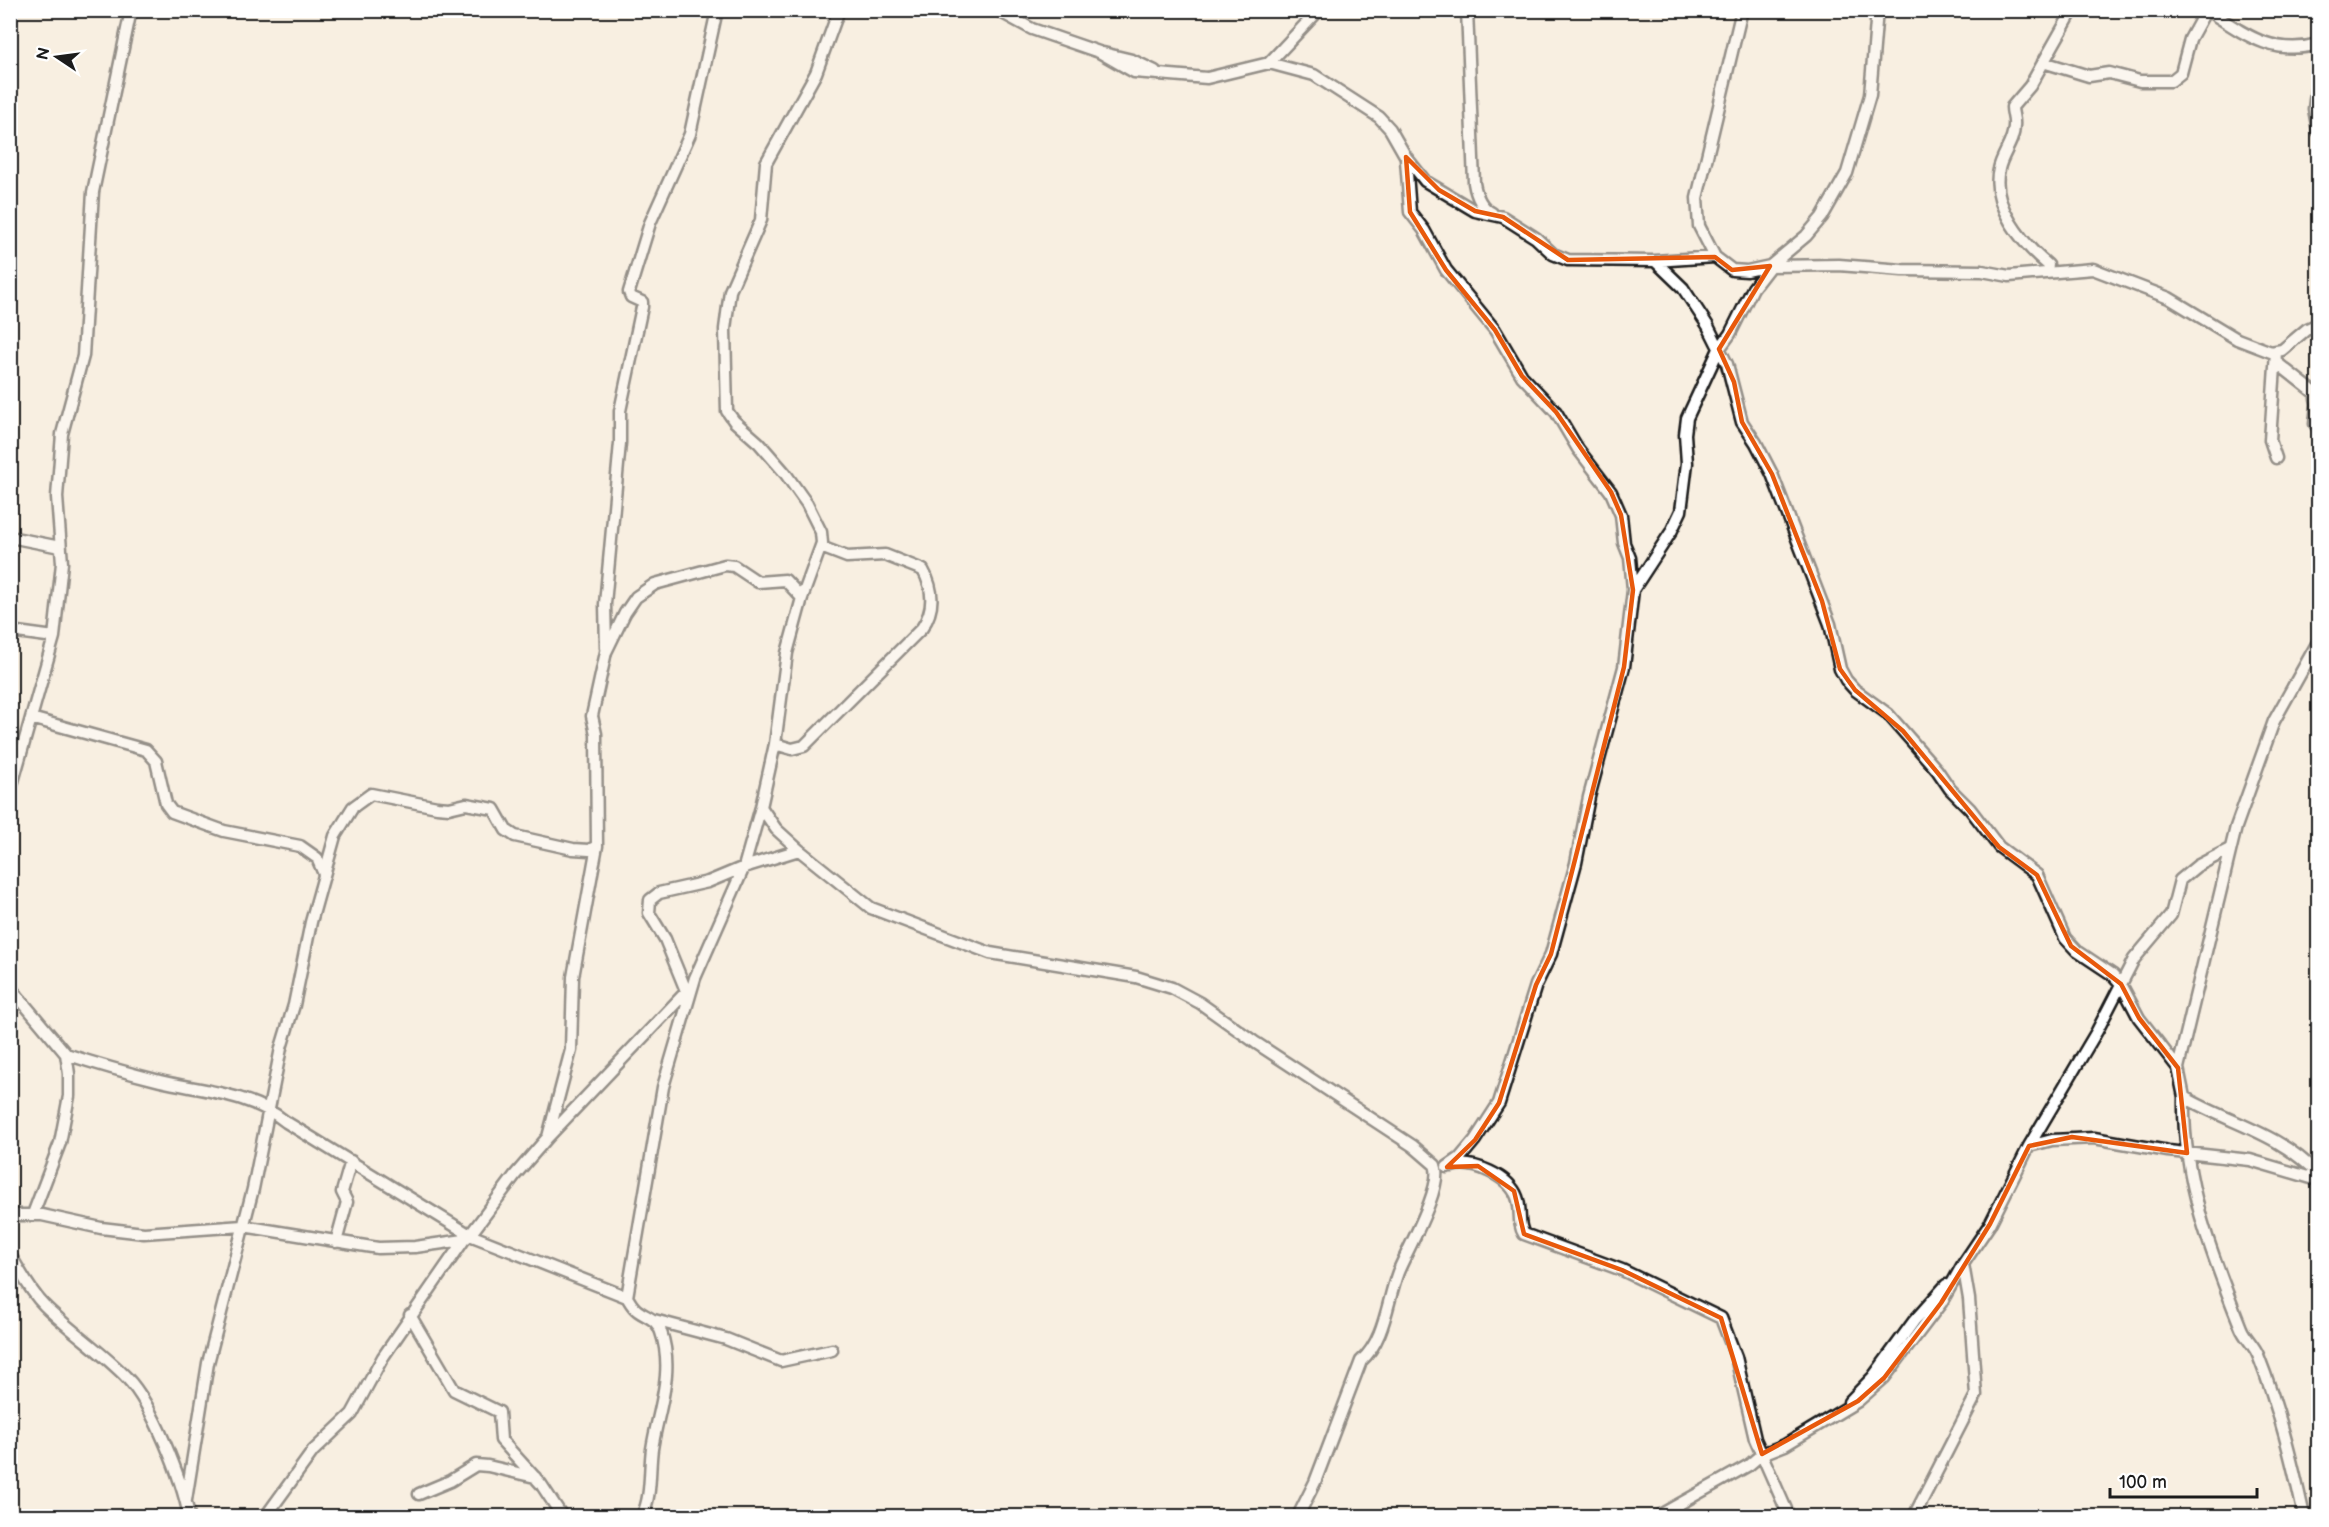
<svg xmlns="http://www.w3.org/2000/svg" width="2329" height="1527" font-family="'Balsamiq Sans',sans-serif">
  <rect width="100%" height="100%" fill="#f8efe1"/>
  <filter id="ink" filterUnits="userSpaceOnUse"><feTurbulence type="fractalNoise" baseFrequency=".0167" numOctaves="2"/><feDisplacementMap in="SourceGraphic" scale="12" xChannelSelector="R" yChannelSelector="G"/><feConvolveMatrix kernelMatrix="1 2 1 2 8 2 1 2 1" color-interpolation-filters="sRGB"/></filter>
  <g filter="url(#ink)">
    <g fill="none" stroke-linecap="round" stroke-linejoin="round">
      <!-- street casing -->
      <g stroke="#1c1c1c" stroke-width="15">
        <path id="street" d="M 997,10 L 1032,29 L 1099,52 L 1134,72 L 1207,78 L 1269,63 L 1314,75 L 1379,117 L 1390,129 L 1406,157 L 1425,181 L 1475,211 L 1503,217 L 1536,238 L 1553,254 L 1568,260 L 1655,261 L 1715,257 L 1732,270 L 1747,271 L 1770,266 L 1839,265 L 1902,270 L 1982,271 L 2009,276 L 2093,269 L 2169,298 L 2237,339 L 2271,352 L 2282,350 L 2307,329 L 2318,324
          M 1467,10 L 1474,183 C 1476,195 1480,207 1492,213
          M 2207,10 C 2243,33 2273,57 2318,44
          M 1103,53 L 1132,60 L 1155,71
          M 2043,62 L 2089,76 L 2109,73 L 2140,81 L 2171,81 L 2181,73 L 2190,39 L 2206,10
          M 1269,63 L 1319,10
          M 2318,75 L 2314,109 L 2318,131
          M 1406,160 L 1410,212 L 1424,230 L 1446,270 L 1495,330 L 1522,376 L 1556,412 L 1578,449 L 1611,492 L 1621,515 L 1624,543 L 1630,558 L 1633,589
          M 1715,257 L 1699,226 L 1697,198 L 1742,10
          M 1655,261 L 1683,288 L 1708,326 L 1727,364 L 1742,422 L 1756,443 L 1772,474 L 1830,624 L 1840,669 L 1846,680 L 1855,690 L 1888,714 L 1937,770 L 1950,789 L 1970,809 L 1999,847 L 2037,875 L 2065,938 L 2077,951 L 2113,975 L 2121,984 L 2139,1018 L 2178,1068
          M 2048,265 C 2023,244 1990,205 1999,169 C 2002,154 2014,142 2014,126 C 2015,119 2012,114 2012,107 L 2030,86 L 2073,10
          M 2277,363 L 2315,393 L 2317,404 L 2315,424 L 2318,428
          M 2276,458 L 2270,440 L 2276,352
          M 10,537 L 60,547
          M 10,631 L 54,637
          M 2318,642 L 2274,721 L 2236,827 L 2178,1068 L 2184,1097 C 2233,1125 2276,1131 2318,1174
          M 606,648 L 605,604 L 620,443 L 620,411 L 642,307 L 642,302 L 631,297 L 629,292 L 650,223 L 690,134 L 717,10
          M 31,718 L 146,750 L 156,761 L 166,804 L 172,812 L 224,831 L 300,846 L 317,858 L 324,874
          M 775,744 L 792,749 L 804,746 L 922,628 C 935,609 934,590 923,570 L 885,555 L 847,557 L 821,547
          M 10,792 L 54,637 L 62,563 L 57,497 L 62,434 L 83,356 L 93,192 L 131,10
          M 761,807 L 776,829 L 799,850 L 871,908 L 990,953 L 1136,977 L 1172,988 L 1200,1003 L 1256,1043 L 1413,1146 L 1435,1165 C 1444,1186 1407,1250 1398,1272 C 1387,1301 1385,1340 1361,1361 L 1315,1482 L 1298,1516
          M 10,987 L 66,1054 L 69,1074 L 69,1096 L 60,1143 L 33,1214
          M 687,993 L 665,939 L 649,913 L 650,900 L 659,893 L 708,882 L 744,867 L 799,850
          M 66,1054 C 96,1064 128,1073 160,1081 C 203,1091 250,1093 286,1122 L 470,1235 L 627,1297 C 630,1302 633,1308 638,1311 C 648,1318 657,1319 661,1332 C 675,1372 658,1410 652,1449 C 649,1471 652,1496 642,1516
          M 2184,1097 C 2182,1179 2211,1253 2241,1328 C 2245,1338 2254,1345 2258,1355 C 2279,1408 2292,1461 2304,1516
          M 548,1137 L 571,1050 L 573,977 L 597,846 L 596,734 L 592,716 L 606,652 L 625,613 L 636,597 L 655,584 L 725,565 L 734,566 L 758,582 L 785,580 L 802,598
          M 2029,1146 L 2052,1140 L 2094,1138 L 2168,1151 L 2250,1160 L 2318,1180
          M 1452,1166 C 1473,1160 1509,1176 1517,1197 C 1522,1210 1517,1223 1524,1234 L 1622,1270 L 1721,1318 L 1736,1357 L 1755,1439 L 1789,1516
          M 1447,1167 L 1460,1158 L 1475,1140 L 1499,1103 L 1536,985 L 1551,954 L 1576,863 L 1589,797 L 1624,667 L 1633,590 L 1671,532 L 1681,511 L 1687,463 L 1685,434 L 1687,418 L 1719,349 L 1730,334 L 1753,288 L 1770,266 L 1806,236 L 1822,217 L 1847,173 L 1870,95 L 1877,10
          M 10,1215 L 42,1215 L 101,1228 L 144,1233 L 243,1226 L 378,1248 L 415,1247 L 464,1240
          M 336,1242 L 347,1202 L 342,1192 L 351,1161
          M 10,1255 C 21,1272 29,1290 44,1305 C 70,1331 101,1351 127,1378 C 153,1405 182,1480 189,1516
          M 627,1297 L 663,1087 L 695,978 L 744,867 L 761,807 L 775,744 L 787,653 L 802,598 L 822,543 L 821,532 L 807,504 L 785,473 L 759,443 L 734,421 L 727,411 L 725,329 L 730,291 L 761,220 L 766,163 L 816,73 L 839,10
          M 410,1315 L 454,1390 L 499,1412 L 501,1440 L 541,1484 L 562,1516
          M 654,1320 L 726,1339 L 781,1361 L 832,1350
          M 1849,1402 L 1873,1377 L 1914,1321 L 1946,1285
          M 419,1494 L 450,1481 L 476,1465 L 488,1466 L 535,1477
          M 186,1500 L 208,1363 L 253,1189 L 281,1048 L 294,1005 L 311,922 L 335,836 L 353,807 L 371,794 L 437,807 L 449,808 L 466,804 L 494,809 L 506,830 L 515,836 L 573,849 L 589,850 L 597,846
          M 266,1516 L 313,1451 L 352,1414 L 383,1357 L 464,1240 L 470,1235 L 515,1175 L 548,1137 L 688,990
          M 1658,1516 L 1749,1465 L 1762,1454 L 1785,1445 L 1858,1401 L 1884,1378 L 1941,1303 L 1963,1264 L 1990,1224 L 2029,1146 L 2097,1031 L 2134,959 L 2171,915 L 2180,880 L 2197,866 L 2230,849
          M 1914,1516 L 1976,1395 L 1969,1299 L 1963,1264"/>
      </g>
      <!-- street -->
      <use href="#street" stroke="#fff" stroke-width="10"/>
    </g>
  </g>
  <!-- marked area -->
  <path d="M0 0H2329V1527H0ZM 1406,157 L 1439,190 L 1475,211 L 1503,217 L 1568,260 L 1715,257 L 1732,270 L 1770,266 L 1719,349 L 1734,382 L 1742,422 L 1772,474 L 1822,601 L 1840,669 L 1855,690 L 1903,731 L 1999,847 L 2037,875 L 2071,946 L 2121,984 L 2139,1018 L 2178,1068 L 2187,1153 L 2072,1137 L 2029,1146 L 1990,1224 L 1941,1303 L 1884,1378 L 1858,1401 L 1762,1454 L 1721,1318 L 1622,1270 L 1524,1234 L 1514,1191 L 1478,1166 L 1447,1167 L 1475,1140 L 1499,1103 L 1536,985 L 1551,954 L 1624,667 L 1633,590 L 1621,515 L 1611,492 L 1556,412 L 1522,376 L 1495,330 L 1446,270 L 1410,212 Z" fill="#f8efe1" fill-opacity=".55" fill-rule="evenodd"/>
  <path fill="none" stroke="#e8590c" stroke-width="4.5" stroke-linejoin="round" d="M 1406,157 L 1439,190 L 1475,211 L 1503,217 L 1568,260 L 1715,257 L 1732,270 L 1770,266 L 1719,349 L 1734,382 L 1742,422 L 1772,474 L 1822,601 L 1840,669 L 1855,690 L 1903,731 L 1999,847 L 2037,875 L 2071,946 L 2121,984 L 2139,1018 L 2178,1068 L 2187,1153 L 2072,1137 L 2029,1146 L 1990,1224 L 1941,1303 L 1884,1378 L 1858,1401 L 1762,1454 L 1721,1318 L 1622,1270 L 1524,1234 L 1514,1191 L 1478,1166 L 1447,1167 L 1475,1140 L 1499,1103 L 1536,985 L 1551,954 L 1624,667 L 1633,590 L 1621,515 L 1611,492 L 1556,412 L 1522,376 L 1495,330 L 1446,270 L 1410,212 Z"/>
  <!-- margin -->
  <rect width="2329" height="1527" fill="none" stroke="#fff" stroke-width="36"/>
  <rect x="18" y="18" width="2293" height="1491" fill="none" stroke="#1c1c1c" stroke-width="2" filter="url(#ink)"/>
  <!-- north arrow -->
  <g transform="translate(57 57) rotate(283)" stroke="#ffffff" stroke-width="4.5" paint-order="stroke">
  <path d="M0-4.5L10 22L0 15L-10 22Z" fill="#1c1c1c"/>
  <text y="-9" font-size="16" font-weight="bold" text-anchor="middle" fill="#1c1c1c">N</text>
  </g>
  <!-- scale -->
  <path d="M2110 1488v9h147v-9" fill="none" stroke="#1c1c1c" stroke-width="3"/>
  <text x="2119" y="1488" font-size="18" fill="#1c1c1c" stroke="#ffffff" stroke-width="4.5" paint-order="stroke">100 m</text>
</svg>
